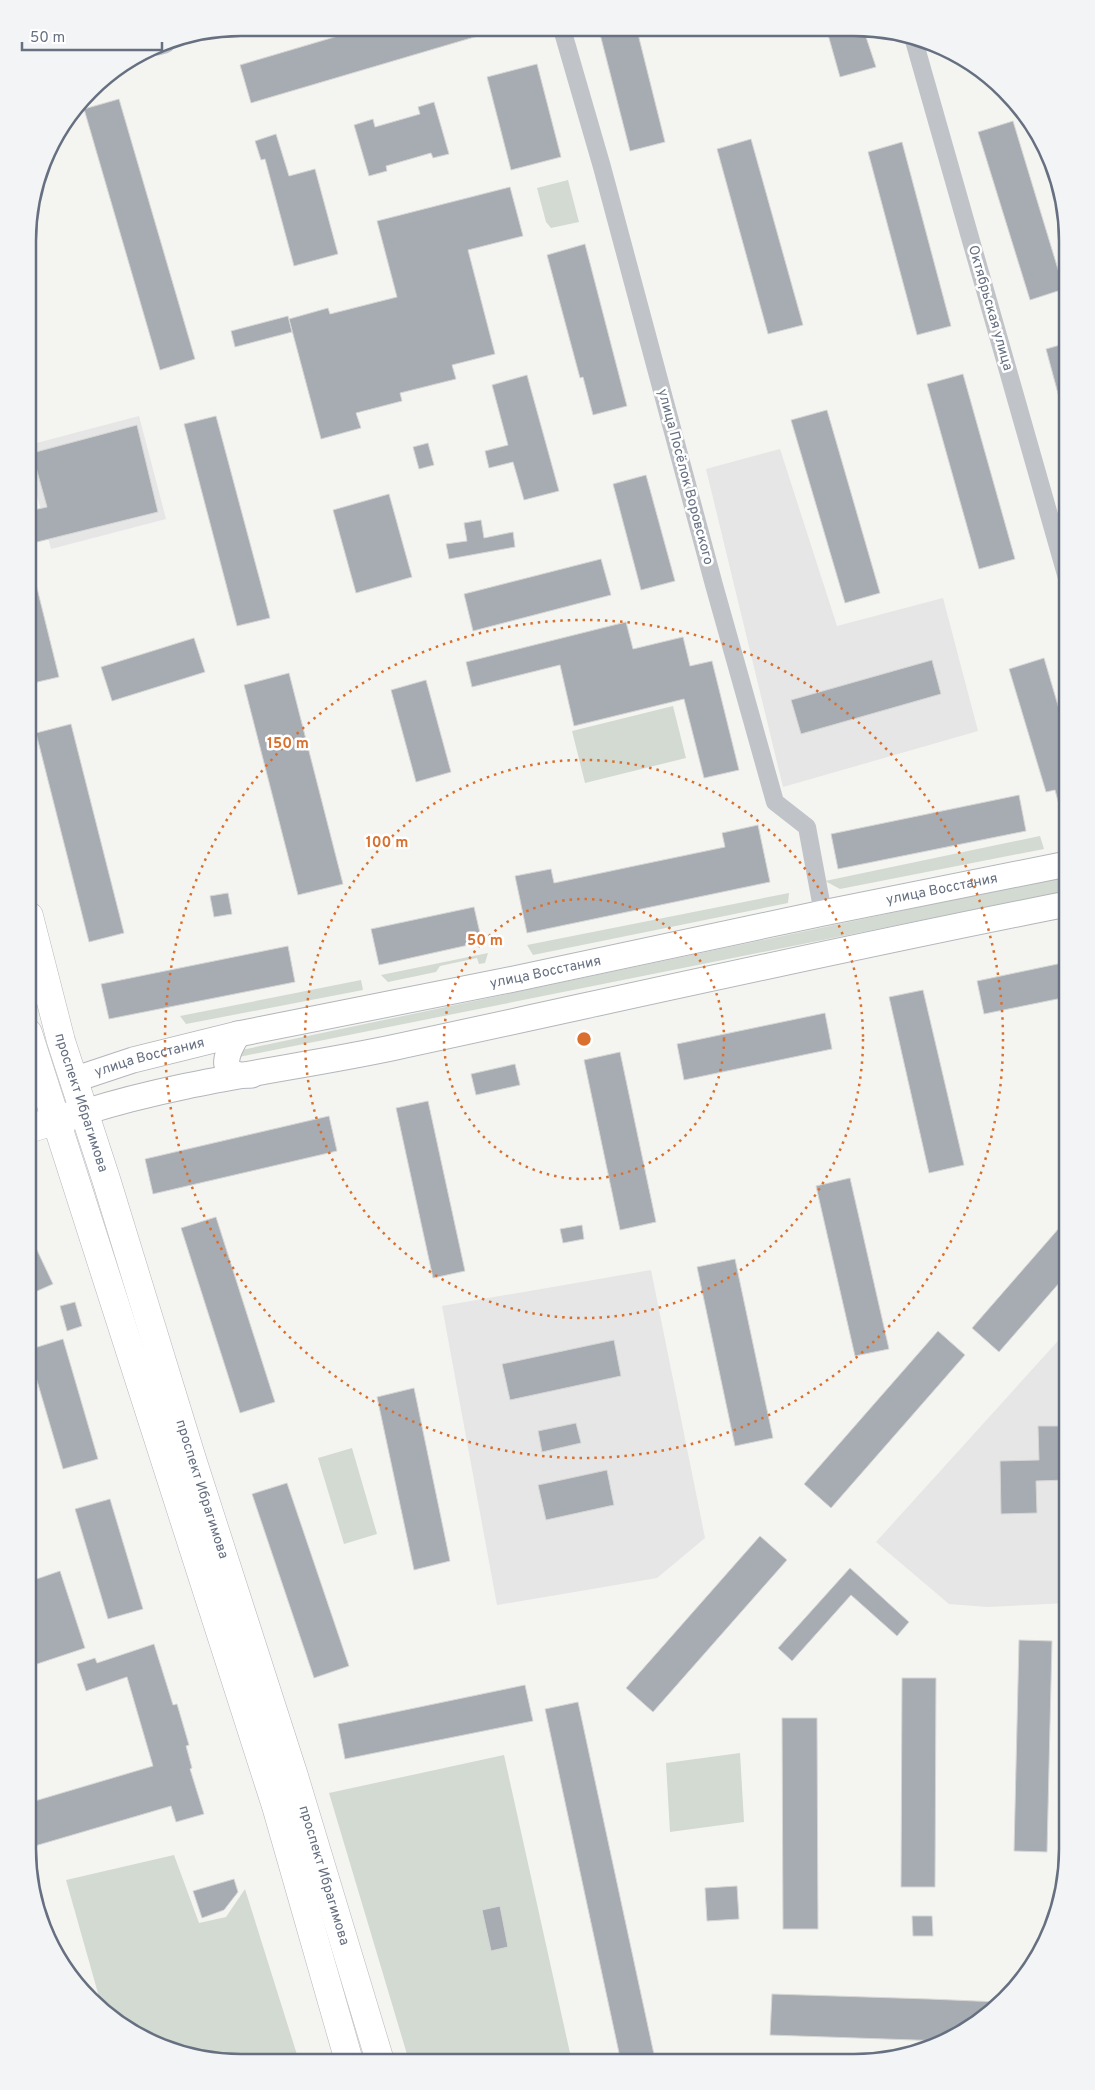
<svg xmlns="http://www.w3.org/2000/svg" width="1095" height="2090" font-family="Overpass,sans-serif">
  <rect width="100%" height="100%" fill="#f4f5f1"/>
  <!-- built -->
  <path fill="#e5e6e5" d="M 139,416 L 166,519 L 51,549 L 29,465 L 29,445 Z
    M 780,449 L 837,626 L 943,598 L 978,731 L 783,787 L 706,469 Z
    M 651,1270 L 705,1538 L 657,1578 L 497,1605 L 442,1306 Z
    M 1067,1331 L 1067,1603 L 988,1607 L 949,1604 L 876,1542 Z"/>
  <!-- green -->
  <path fill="#d3dad1" d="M 568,180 L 579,222 L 551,228 L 546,222 L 537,188 Z
    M 673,706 L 686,758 L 585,783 L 572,731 Z
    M 1040,836 L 1044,849 L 840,889 L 825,881 Z
    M 1067,876 L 1067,891 L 234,1058 L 232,1052 Z
    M 789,893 L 788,903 L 533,955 L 527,945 Z
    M 488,953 L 485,963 L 479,964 L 477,958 L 440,966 L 436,972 L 388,982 L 381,975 Z
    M 361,980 L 363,990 L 186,1024 L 180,1016 Z
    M 352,1448 L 377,1534 L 344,1544 L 318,1458 Z
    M 740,1753 L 744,1822 L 670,1832 L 666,1763 Z
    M 504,1755 L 572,2062 L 409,2061 L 329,1793 Z
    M 174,1855 L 199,1923 L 226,1917 L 245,1889 L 299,2061 L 213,2061 L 159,2046 L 103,2011 L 66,1880 Z"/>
  <!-- building -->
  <path fill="#a7acb3" stroke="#d6d6d4" d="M 365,28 L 487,29 L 488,33 L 251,103 L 240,65 Z
    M 599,30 L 637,30 L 665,142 L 630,151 Z
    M 827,31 L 864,31 L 876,67 L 840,77 Z
    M 537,64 L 561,157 L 511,170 L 487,77 Z
    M 119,99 L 195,359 L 160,370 L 84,109 Z
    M 434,102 L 449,154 L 433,158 L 431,153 L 386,166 L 387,171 L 369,176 L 354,125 L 373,119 L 375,127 L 420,114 L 418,107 Z
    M 1013,121 L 1064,289 L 1030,300 L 978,132 Z
    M 276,134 L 289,176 L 315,169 L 338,254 L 294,266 L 265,159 L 261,160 L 255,141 Z
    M 751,139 L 803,325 L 768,334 L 717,149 Z
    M 902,142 L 951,326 L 917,335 L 868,152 Z
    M 510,187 L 523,236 L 468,250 L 495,354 L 452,365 L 456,379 L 400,393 L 402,401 L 356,413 L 361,428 L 321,439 L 289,319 L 328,308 L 330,314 L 397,297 L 377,221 Z
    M 585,244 L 627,406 L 593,415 L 583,377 L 580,378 L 547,255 Z
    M 288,316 L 292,332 L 235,347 L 231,331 Z
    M 1067,343 L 1067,411 L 1063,412 L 1046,349 Z
    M 963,374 L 1015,559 L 979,569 L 927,384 Z
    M 527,375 L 559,491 L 524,500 L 513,462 L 489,468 L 485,451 L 508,445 L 492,385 Z
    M 827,410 L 880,593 L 845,603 L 791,420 Z
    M 216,416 L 270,618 L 237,626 L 184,424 Z
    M 137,425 L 158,512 L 29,544 L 29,511 L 47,507 L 32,453 Z
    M 428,443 L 434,465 L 419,469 L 413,447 Z
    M 646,475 L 675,581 L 641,590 L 613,484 Z
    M 389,494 L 412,577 L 356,593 L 333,510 Z
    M 481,520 L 484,538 L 513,532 L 515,547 L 449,559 L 446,544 L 467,541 L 464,523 Z
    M 601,559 L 611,595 L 473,631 L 464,594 Z
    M 34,576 L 59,677 L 29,684 L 29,577 Z
    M 626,622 L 633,649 L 683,637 L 690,666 L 712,661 L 739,770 L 704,778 L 684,699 L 574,726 L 560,665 L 472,687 L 466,662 Z
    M 194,638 L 205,672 L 112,701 L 101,667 Z
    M 1044,658 L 1067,736 L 1067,819 L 1063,819 L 1055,790 L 1046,792 L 1009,669 Z
    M 932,660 L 941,694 L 801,734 L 791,700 Z
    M 289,673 L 343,884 L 298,895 L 244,685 Z
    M 426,680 L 451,772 L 416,782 L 391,690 Z
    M 71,724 L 124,933 L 89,942 L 36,733 Z
    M 1019,795 L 1026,831 L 838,869 L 831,834 Z
    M 758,825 L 770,882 L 527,933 L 515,876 L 551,869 L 554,883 L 639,865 L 725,847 L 722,833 Z
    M 228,893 L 232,914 L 214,917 L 210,896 Z
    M 474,907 L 482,942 L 379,965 L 371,929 Z
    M 288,946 L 295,982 L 109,1019 L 101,984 Z
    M 1067,962 L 1067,997 L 984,1014 L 977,981 Z
    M 923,990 L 964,1165 L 929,1173 L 889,997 Z
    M 825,1013 L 832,1049 L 684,1080 L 677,1044 Z
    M 620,1052 L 656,1222 L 620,1230 L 584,1060 Z
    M 515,1064 L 520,1085 L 476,1095 L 471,1074 Z
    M 428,1101 L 465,1271 L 433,1278 L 396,1108 Z
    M 329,1116 L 337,1151 L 153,1194 L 145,1159 Z
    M 850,1178 L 889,1349 L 855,1356 L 816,1186 Z
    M 216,1217 L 275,1402 L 240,1413 L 181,1228 Z
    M 1067,1219 L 1067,1274 L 999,1352 L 972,1328 Z
    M 582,1225 L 584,1239 L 563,1243 L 560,1229 Z
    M 28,1231 L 53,1284 L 28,1295 Z
    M 735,1259 L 773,1438 L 735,1446 L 697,1267 Z
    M 75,1302 L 82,1326 L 67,1331 L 60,1306 Z
    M 938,1331 L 965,1355 L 831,1508 L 804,1484 Z
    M 63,1339 L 98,1459 L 63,1469 L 28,1350 Z
    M 614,1340 L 621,1376 L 510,1400 L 502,1364 Z
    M 414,1388 L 450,1561 L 414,1570 L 377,1397 Z
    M 576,1423 L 581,1443 L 542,1452 L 538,1431 Z
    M 1038,1426 L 1067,1426 L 1067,1480 L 1036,1481 L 1037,1513 L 1001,1514 L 1000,1461 L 1039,1460 Z
    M 607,1470 L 614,1505 L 546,1520 L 538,1485 Z
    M 287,1483 L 349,1666 L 314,1678 L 252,1494 Z
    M 110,1499 L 143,1609 L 108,1619 L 75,1509 Z
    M 760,1536 L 787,1560 L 653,1712 L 626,1688 Z
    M 850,1568 L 909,1622 L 897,1636 L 851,1595 L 792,1661 L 778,1648 Z
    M 60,1571 L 85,1648 L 28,1667 L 28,1582 Z
    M 1019,1640 L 1052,1641 L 1047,1852 L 1014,1851 Z
    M 154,1644 L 173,1705 L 177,1704 L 189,1745 L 186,1746 L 192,1768 L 190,1769 L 204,1814 L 176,1822 L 171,1806 L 28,1848 L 28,1803 L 153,1766 L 127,1677 L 86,1691 L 77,1664 L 95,1658 L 97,1663 Z
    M 902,1678 L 936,1678 L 935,1887 L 901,1887 Z
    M 525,1685 L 533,1721 L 345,1759 L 338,1724 Z
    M 578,1702 L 655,2059 L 642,2062 L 621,2062 L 545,1709 Z
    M 782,1718 L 817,1718 L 818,1929 L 783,1929 Z
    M 234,1879 L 238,1892 L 224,1910 L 202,1918 L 193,1891 Z
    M 737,1886 L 739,1919 L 707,1921 L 705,1888 Z
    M 500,1906 L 508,1947 L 491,1951 L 482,1910 Z
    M 912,1916 L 932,1916 L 933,1936 L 913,1936 Z
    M 772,1994 L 929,1999 L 999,2002 L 973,2026 L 944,2041 L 770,2035 Z"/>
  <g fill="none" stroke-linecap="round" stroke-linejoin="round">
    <!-- secondary casing -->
    <g stroke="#b3b6bb" stroke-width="27">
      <g id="secondary">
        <path d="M 238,1034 C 225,1055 216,1078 252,1075"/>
        <path id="s1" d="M 73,1080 L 133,1060 L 238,1034 L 514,979 L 823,913 L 1067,864"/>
        <path d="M 85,1112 C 186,1080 293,1069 396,1047 C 619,999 843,948 1067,904"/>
      </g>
    </g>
    <!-- primary casing -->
    <g stroke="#b4b6bb" stroke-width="29">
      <g id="primary">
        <path id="s2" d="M 29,916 L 61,1041 L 106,1179 L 192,1459 L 294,1776 L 380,2061"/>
        <path d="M 28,1033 L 276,1806 L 349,2061"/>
        <path d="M 28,1129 L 74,1115"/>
      </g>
    </g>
    <!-- minor -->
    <path stroke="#c0c3c7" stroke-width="18" d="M 562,29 L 602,167 L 714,585 L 775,802 L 807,827 L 823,913
      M 913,37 L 1067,578"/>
    <!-- tertiary -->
    <path stroke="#c0c3c7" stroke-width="21" d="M 158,45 L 165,43"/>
    <!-- secondary -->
    <use href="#secondary" stroke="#fff" stroke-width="25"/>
    <!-- primary -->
    <use href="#primary" stroke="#fff" stroke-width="28"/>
  </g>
  <!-- distance rings -->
  <g fill="none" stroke="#d9702e" stroke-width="2.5" stroke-dasharray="2.5 5">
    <circle cx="584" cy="1039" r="140"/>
    <circle cx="584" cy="1039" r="279"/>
    <circle cx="584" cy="1039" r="419"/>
  </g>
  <g text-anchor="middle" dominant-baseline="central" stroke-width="5" stroke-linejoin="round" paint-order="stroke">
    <!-- street labels -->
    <g font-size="14" fill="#667081" stroke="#fff">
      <text transform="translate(990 308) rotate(74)">Октябрьская улица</text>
      <text transform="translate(685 477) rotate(75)">улица Посёлок Воровского</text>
      <text stroke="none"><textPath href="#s1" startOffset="890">улица Восстания</textPath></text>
      <text stroke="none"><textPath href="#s1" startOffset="485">улица Восстания</textPath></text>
      <text stroke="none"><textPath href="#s1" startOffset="80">улица Восстания</textPath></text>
      <text stroke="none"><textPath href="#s2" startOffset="194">проспект Ибрагимова</textPath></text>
      <text stroke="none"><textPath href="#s2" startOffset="599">проспект Ибрагимова</textPath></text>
      <text stroke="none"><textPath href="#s2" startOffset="1004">проспект Ибрагимова</textPath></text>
    </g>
  </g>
  <!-- crop -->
  <path d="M0 0H1095V2090H0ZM241 36H854A205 205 0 0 1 1059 241V1849A205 205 0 0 1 854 2054H241A205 205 0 0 1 36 1849V241A205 205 0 0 1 241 36Z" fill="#f3f4f5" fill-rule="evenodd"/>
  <path fill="none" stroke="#667081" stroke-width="2.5" d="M241 36H854A205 205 0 0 1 1059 241V1849A205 205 0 0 1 854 2054H241A205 205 0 0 1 36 1849V241A205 205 0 0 1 241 36Z"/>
  <circle cx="584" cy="1039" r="8" fill="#d9702e" stroke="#fff" stroke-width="2.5"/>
  <g font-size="15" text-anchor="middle" font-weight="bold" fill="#d9702e" stroke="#fff" stroke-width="5" stroke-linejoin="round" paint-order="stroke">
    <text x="288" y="748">150 m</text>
    <text x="387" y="847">100 m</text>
    <text x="485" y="945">50 m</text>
  </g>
  <!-- scale -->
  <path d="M22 42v8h140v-8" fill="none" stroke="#667081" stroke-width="2.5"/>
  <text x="30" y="42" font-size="15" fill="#667081" stroke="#ffffff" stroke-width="4" paint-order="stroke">50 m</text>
</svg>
